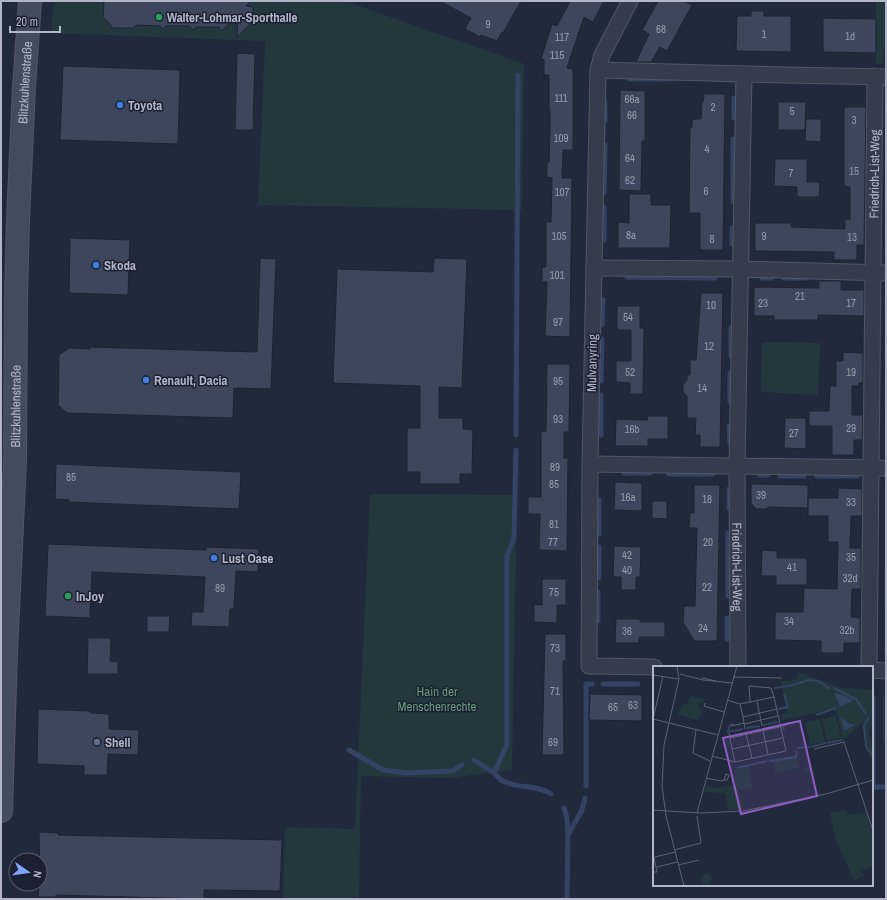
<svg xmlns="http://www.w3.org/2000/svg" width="887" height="900" font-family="'Archivo Narrow',sans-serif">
  <rect width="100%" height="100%" fill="#212a3c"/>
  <!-- green -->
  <path fill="#23373d" d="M 54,1 L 345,1 L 524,64 L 522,210 L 258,205 L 265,41 L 51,33 Z
    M 876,1 L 886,1 L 886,48 L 884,48 L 883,64 L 876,63 Z
    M 762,342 L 820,343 L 818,395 L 761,392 Z
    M 885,481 L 886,481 L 886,654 L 884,654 Z
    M 370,494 L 517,495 L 512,770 L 449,778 L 361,776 L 359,899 L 283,899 L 285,827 L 355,829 Z
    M 883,696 L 886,696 L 886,743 L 883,743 Z"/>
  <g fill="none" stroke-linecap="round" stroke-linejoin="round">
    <!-- stream -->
    <path stroke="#344364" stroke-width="5" d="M 629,79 L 669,79
      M 734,118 L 734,98
      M 605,121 L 605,102
      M 604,193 L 605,145
      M 733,202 L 733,139
      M 604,240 L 604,207
      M 732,244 L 732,228
      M 627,277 L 715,278
      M 762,278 L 771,278
      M 784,278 L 807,278
      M 602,325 L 603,300
      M 731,356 L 731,328
      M 601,381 L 602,339
      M 730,388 L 730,373
      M 730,402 L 730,390
      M 729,426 L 730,443
      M 516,435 L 518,75
      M 601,435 L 601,395
      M 516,450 L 514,538 L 507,556 L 507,744 L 494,773 C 496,775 499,778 501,780 C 516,789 536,784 551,794
      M 624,473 L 650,473
      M 669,474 L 713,474
      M 759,475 L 768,475
      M 780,476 L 804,476
      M 817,476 L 857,476
      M 729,508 L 729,489
      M 599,534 L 599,500
      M 599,578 L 599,547
      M 728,596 L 728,533
      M 598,621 L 598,592
      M 727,639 L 727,618
      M 603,684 L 638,684
      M 872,697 L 873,697 L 873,787 L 886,787
      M 349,750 L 383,770 L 406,773 L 453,771 L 462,765
      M 474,760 L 494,773
      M 586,786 L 586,684 L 592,684
      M 564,808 L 567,818 L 568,835
      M 567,899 L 568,835 L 582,810 L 585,798"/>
  </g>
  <!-- building -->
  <path fill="#3d465c" stroke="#1d2333" d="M 104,1 L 251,1 L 246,6 L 253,7 L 253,21 L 237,37 L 238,14 L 222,31 L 219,27 L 196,27 L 193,30 L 190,26 L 166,26 L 163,29 L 160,26 L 137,25 L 133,28 L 113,28 L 103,17 Z
    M 440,1 L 521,1 L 503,33 L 502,32 L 497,41 L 481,35 L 480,37 L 465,29 L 471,18 Z
    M 570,1 L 604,1 L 593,22 L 584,17 L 567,68 L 573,69 L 573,150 L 563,150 L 562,178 L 572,178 L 570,337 L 545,336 L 547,282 L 542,282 L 542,267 L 546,267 L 546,222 L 551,222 L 552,178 L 547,177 L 547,162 L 549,162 L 550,127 L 550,111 L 549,111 L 549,75 L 544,75 L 544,60 L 541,59 L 552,24 L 557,26 Z
    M 658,1 L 684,1 L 692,5 L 667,51 L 660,47 L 651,62 L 636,62 L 649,34 L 642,30 Z
    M 751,11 L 764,11 L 764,16 L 791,16 L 791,52 L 736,51 L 737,16 L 751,16 Z
    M 823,18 L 876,19 L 876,53 L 823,52 Z
    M 237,53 L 255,54 L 253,130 L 235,130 Z
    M 63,66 L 180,70 L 178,144 L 60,140 Z
    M 620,90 L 645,91 L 645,141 L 642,141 L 641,191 L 619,190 Z
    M 704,94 L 725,94 L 723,250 L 700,250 L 700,213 L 689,213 L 690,127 L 692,127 L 692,119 L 701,119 L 702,102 L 703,102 Z
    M 778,102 L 806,102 L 805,130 L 778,130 Z
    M 844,107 L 866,107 L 864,245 L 857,245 L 857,260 L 834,260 L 834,252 L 755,251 L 755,223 L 791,223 L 791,227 L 845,229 L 845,219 L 850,220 L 850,187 L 844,186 Z
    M 806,119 L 821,119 L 821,142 L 805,141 Z
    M 775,159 L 807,159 L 807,182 L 820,182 L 819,197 L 797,197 L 797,187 L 774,186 Z
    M 629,194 L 651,194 L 651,205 L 671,205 L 670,248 L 618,248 L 618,222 L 629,223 Z
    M 70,238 L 130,240 L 128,295 L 69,293 Z
    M 260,258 L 276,259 L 271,389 L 234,388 L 233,418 L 67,413 L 58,405 L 59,355 L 69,348 L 90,349 L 90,347 L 257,352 Z
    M 434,258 L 467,259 L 462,388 L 439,387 L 439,418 L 463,418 L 463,429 L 473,430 L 472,474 L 460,474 L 460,484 L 420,484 L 420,472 L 407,472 L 407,428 L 420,428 L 420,386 L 333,383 L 337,269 L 433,272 Z
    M 819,281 L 841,281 L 841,290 L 864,290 L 864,316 L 818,315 L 818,320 L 774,320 L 774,316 L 754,316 L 754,287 L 819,288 Z
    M 701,293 L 723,293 L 720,447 L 700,447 L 700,435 L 695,435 L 696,418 L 687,418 L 687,396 L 683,392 L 683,385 L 687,380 L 687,375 L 690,375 L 690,360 L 696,360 Z
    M 617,306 L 640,306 L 640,328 L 644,328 L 643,394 L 630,394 L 630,383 L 616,382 L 616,361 L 631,361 L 631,330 L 617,330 Z
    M 843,352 L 863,353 L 863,383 L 859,383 L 859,386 L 852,386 L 852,415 L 863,415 L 862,440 L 854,440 L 854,455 L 832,455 L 832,426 L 809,426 L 809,411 L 829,411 L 830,386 L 836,386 L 836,361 L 843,361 Z
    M 547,364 L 570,364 L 569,432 L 564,432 L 564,458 L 568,458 L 567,551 L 539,550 L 540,514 L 528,514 L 528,497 L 541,497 L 541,432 L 546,431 Z
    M 648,416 L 668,416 L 668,439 L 648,439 L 648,446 L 615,446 L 616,419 L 647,420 Z
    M 785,418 L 806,418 L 806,449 L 784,448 Z
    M 56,464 L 241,472 L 239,509 L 68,502 L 69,500 L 55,499 Z
    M 615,482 L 642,483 L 642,511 L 614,510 Z
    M 751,484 L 808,485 L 808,508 L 769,507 L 766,509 L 756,509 L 751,503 Z
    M 694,485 L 720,485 L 717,641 L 694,641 L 683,622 L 684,606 L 695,606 L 697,528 L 689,528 L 690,513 L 694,513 Z
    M 838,488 L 862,489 L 862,516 L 851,516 L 850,548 L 861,548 L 861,589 L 852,589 L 851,617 L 860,618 L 860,643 L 844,643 L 844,653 L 821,653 L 821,641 L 775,640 L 775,612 L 803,612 L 804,588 L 837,589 L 838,542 L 828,542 L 828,516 L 808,516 L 808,498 L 838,498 Z
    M 652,501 L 667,501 L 667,519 L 652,518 Z
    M 48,544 L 206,550 L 206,547 L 259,549 L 258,572 L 236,571 L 234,609 L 230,609 L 229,627 L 191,626 L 192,612 L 203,612 L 205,577 L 92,572 L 90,618 L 45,616 Z
    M 614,546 L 641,547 L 640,577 L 636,577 L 636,590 L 621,590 L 621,577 L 613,577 Z
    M 762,550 L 777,551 L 777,558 L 807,558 L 807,585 L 776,585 L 776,576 L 761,576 Z
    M 542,579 L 566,579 L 566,605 L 557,605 L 557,623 L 534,622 L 534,604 L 542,605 Z
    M 147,616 L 170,616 L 169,632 L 147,632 Z
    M 616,619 L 640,619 L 640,622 L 665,622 L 665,637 L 639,637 L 639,643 L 615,643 Z
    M 545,634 L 566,634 L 566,661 L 563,661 L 564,755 L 542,755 Z
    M 88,638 L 111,638 L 110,661 L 118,662 L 118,674 L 87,674 Z
    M 590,694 L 642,695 L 642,721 L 589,720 Z
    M 38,709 L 90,711 L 90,713 L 109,714 L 109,729 L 139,730 L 138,755 L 108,754 L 107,775 L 84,775 L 84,766 L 37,764 Z
    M 39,832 L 58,833 L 58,835 L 282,840 L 280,891 L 204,890 L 204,899 L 56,895 L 56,897 L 38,897 L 39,884 L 40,884 Z"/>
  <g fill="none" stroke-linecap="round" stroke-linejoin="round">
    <!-- minor casing -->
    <g stroke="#515767" stroke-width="17">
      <g id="minor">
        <path d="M 630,1 L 602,55 L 598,70 L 590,464 L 589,666 L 654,667"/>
        <path id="s1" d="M 598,70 L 744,74 L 737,466 L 738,667"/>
        <path d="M 744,74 L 886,77"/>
        <path d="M 594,268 L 740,269 L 885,273"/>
        <path d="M 590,464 L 882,468"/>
        <path id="s2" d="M 869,667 L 875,76"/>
        <path d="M 872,670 L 886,671"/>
      </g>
    </g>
    <!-- secondary casing -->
    <g stroke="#515767" stroke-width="24">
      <g id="secondary">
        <path id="s3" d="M 1,811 L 6,652 L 15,461 L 16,296 L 18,220 L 24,87 L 30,1"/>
      </g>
    </g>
    <!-- minor -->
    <use href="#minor" stroke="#353c4c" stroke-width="15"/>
    <!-- secondary -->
    <use href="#secondary" stroke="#434b5f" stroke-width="22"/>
  </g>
  <!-- markers -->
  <g fill="#2e9e5b" stroke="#1b2131" stroke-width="1.5">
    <circle cx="159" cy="17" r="4"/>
    <circle cx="68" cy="596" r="4"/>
  </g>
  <g fill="#3f7fe0" stroke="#1b2131" stroke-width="1.5">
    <circle cx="120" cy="105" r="4"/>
    <circle cx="96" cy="265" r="4"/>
    <circle cx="146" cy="380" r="4"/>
    <circle cx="214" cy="558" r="4"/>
  </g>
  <circle fill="#5c6f8a" stroke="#1b2131" stroke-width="1.5" cx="97" cy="742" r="4"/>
  <g text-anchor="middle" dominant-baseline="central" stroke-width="3" stroke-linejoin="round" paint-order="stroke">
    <!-- number labels -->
    <g font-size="11" fill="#949bad">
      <text x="488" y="24">9</text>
      <text x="661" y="29">68</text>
      <text x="764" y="34">1</text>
      <text x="850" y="36">1d</text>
      <text x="562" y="37">117</text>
      <text x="557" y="55">115</text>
      <text x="561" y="98">111</text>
      <text x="632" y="99">66a</text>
      <text x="713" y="107">2</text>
      <text x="792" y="111">5</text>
      <text x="632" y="115">66</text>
      <text x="854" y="120">3</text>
      <text x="561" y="138">109</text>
      <text x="707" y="149">4</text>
      <text x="630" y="158">64</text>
      <text x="854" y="171">15</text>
      <text x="791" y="173">7</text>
      <text x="630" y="180">62</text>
      <text x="706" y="191">6</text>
      <text x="562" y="192">107</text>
      <text x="631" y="235">8a</text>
      <text x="559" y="236">105</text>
      <text x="764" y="236">9</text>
      <text x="852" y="237">13</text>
      <text x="712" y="239">8</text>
      <text x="557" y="275">101</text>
      <text x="800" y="296">21</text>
      <text x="763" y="303">23</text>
      <text x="851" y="303">17</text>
      <text x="711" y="305">10</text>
      <text x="628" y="317">54</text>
      <text x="558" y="322">97</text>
      <text x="709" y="346">12</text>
      <text x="630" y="372">52</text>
      <text x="851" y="372">19</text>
      <text x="558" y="381">95</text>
      <text x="702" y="388">14</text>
      <text x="558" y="419">93</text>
      <text x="851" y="428">29</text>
      <text x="632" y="429">16b</text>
      <text x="794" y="433">27</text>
      <text x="555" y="467">89</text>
      <text x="71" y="477">85</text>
      <text x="554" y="484">85</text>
      <text x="761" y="495">39</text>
      <text x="628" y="497">16a</text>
      <text x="707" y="499">18</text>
      <text x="851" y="502">33</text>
      <text x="554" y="524">81</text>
      <text x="553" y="542">77</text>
      <text x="708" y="542">20</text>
      <text x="627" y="555">42</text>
      <text x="851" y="557">35</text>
      <text x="792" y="567">41</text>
      <text x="627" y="570">40</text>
      <text x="850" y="578">32d</text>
      <text x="707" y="587">22</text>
      <text x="220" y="588">89</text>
      <text x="554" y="592">75</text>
      <text x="789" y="621">34</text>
      <text x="703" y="628">24</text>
      <text x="847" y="630">32b</text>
      <text x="627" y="631">36</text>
      <text x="555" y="648">73</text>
      <text x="555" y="691">71</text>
      <text x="633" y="705">63</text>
      <text x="613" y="707">65</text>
      <text x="553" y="742">69</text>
    </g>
    <!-- poi labels -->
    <g font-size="13" font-weight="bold" fill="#b1b7c8" stroke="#1b2131" text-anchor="start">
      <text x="167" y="17">Walter-Lohmar-Sporthalle</text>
      <text x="128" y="105">Toyota</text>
      <text x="104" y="265">Skoda</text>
      <text x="154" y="380">Renault, Dacia</text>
      <text x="222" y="558">Lust Oase</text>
      <text x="76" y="596">InJoy</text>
      <text x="105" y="742">Shell</text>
    </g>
    <!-- street labels -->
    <g font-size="13" fill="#b1b7c8" stroke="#1b2131">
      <text stroke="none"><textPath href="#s3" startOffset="729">Blitzkuhlenstraße</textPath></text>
      <text stroke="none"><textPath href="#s2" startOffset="493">Friedrich-List-Weg</textPath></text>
      <text transform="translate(592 363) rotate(-89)">Mulvanyring</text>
      <text stroke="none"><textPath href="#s3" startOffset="405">Blitzkuhlenstraße</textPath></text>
      <text stroke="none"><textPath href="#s1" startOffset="639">Friedrich-List-Weg</textPath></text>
    </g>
    <!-- park labels -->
    <g font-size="13" fill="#679a78" stroke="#1b2131">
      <text x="437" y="691">Hain der<tspan x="437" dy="15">Menschenrechte</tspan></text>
    </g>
  </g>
  <!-- overview -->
  <g transform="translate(653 666)">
    <rect width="220" height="220" fill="#212a3c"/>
    <path d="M 145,6 L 189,22 L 220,24 L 220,59 L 215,66 L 220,83 L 220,95 L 213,83 L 209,57 L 190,74 L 184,47 L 180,43 L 129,54 L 128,49 L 134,47 L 128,15 L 143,14 ZM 37,30 L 52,33 L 50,37 L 46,38 L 45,42 L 50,43 L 45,54 L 25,49 L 30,37 L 34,38 ZM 183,50 L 188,72 L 174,75 L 169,53 ZM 167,53 L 172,76 L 157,79 L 152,56 ZM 143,89 L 146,102 L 159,99 L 160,106 L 152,107 L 151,101 L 122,107 L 119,94 ZM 95,99 L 100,122 L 86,124 L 89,143 L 76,145 L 72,127 L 51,126 L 53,120 L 66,122 L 81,119 L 83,102 ZM 193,144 L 194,149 L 213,146 L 220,170 L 220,200 L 207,204 L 211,209 L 201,214 L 183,174 L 177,147 ZM47.5 213a5.5 5.5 0 1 1 11 0a5.5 5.5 0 1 1-11 0Z" fill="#23373d"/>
    <path d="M 184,27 L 199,33 L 199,35 L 187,41 L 182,28 ZM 188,51 L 195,57 L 202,59 L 191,65 Z" fill="#344364"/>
    <path fill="none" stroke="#344364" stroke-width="2" d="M 153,14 L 165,15 L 177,23M 136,20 L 153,15M 121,22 L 136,20M 181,22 L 203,33 L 213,48M 125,43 L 135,41 L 131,28M 163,49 L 183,42M 216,51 L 211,60 L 213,80 L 220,90M 81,58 L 77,59 L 75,66 L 90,63M 110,59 L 125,56M 93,62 L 107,60M 131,64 L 130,60 L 137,56M 174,77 L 189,74M 158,81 L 173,77M 144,82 L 157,81M 116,95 L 143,91 L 144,85M 84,102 L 114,95"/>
    <path fill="none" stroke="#5b6274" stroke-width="1" d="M 24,0 L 26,13 L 11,79 L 9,120 L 13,150 L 31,220M 27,8 L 50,14 L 79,17M 0,9 L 26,13M 80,11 L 129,12M 49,12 L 63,15M 104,35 L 109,60M 97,36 L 96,20 L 118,22 L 121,31M 52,37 L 51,40 L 71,46M 87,38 L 90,51 L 124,43M 90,51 L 92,63M 0,53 L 65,69M 0,53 L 10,10M 91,58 L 125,50M 78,60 L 91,57M 43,64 L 40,87 L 57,95M 110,65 L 115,88M 76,67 L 79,83M 93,68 L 99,92M 77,72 L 127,61M 161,83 L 191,76 L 220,165M 59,90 L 82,96 L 133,85 L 121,31 L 87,38 L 74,34M 82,96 L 79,83 L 130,72M 53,112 L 68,115 L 71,114 L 74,114 L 76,109 L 73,108 L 71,114M 0,144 L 47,147 L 90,145 L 173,128 L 220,114M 44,147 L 84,0M 21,184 L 48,177 L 44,150M 0,187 L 4,206 L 1,206M 2,191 L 22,186M 25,199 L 46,194M 4,201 L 24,196"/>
    <path fill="#8e5dc2" fill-opacity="0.15" stroke="#8e5dc2" stroke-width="2" d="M 147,55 L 164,130 L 88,148 L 70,72 Z"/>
    <rect width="220" height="220" fill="none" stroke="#b1b7c8" stroke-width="2"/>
  </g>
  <!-- border -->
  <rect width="887" height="900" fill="none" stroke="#b1b7c8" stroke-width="4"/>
  <!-- north arrow -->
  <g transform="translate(28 872) rotate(103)"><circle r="19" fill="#1b2131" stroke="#575d6d"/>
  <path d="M0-3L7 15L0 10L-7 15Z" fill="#81a3fc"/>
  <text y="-6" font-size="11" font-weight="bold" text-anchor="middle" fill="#b1b7c8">N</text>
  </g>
  <!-- scale -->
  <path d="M10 26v6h50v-6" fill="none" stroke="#b1b7c8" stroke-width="2"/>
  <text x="16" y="26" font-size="12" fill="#b1b7c8" stroke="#1b2131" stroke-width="3" paint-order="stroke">20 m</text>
</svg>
